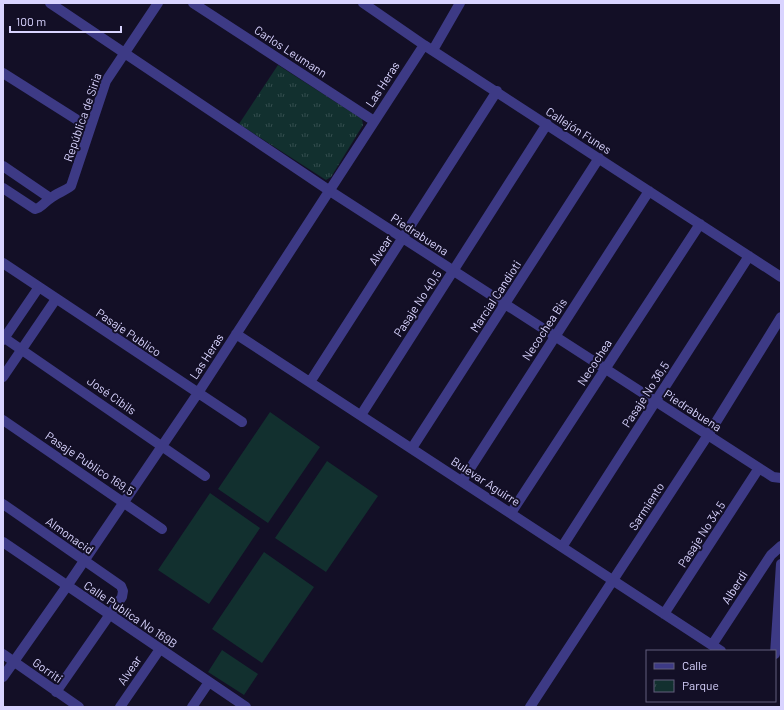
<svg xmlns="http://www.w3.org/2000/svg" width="784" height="710" font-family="Barlow,sans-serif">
  <defs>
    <pattern id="park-tufts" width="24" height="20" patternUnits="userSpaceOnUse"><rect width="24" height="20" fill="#12302f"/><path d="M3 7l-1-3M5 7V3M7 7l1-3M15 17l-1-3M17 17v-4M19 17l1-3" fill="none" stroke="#344d4e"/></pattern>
  </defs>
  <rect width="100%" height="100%" fill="#130f26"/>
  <!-- green -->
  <path fill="#12302f" d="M 270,412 L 320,447 L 268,523 L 218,489 Z
    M 327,461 L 378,496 L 326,572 L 275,538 Z
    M 210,493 L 260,528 L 209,604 L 158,570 Z
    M 264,552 L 314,587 L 262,663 L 212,629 Z
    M 222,650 L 258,674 L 244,695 L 208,672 Z"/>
  <!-- park -->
  <path fill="url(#park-tufts)" d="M 278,65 L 362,119 L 363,125 L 331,177 L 326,180 L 239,124 Z"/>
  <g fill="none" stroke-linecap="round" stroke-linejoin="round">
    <!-- minor -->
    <path stroke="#3d3a85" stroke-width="10" d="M 50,3 L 330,191 L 773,477 L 781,478
      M 193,3 L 374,121
      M 363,3 L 424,45 L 781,277
      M 433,50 L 460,3
      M 3,73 L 90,128
      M 3,166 L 50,198
      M 3,188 L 35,209 C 42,208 45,201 51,198 C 57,193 65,191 71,186 L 106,81 L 158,3
      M 3,263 L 242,422
      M 236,334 L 721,651
      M 3,337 L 205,476
      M 3,340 L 39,287
      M 3,377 L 56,299
      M 310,382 L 497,91
      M 361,415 L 547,124
      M 3,420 L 162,529
      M 412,448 L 599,158
      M 462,481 L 649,191
      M 3,504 L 121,586 L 123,591 L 122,597 L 56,692
      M 511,513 L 700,224
      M 3,542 L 246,707
      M 562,547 L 749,256
      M 664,614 L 759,468
      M 712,645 L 771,555 L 781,546
      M 3,654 L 79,707
      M 775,654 L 781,564
      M 3,677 L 67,586 L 198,393 L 424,45
      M 120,707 L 160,649
      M 192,707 L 209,682
      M 530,707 L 708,435 L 781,317"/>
  </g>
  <g text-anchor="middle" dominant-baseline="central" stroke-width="4" stroke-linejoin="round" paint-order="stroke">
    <!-- street labels -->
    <g font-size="12" fill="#d9d4ff" stroke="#130f26">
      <text transform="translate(291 51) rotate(33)">Carlos Leumann</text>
      <text transform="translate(382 84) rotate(-57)">Las Heras</text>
      <text transform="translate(82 117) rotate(-71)">República de Siria</text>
      <text transform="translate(579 130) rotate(33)">Callejón Funes</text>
      <text transform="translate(420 234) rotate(33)">Piedrabuena</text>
      <text transform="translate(380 250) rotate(-57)">Alvear</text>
      <text transform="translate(495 296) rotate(-57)">Marcial Candioti</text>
      <text transform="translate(417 303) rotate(-57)">Pasaje No 40,5</text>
      <text transform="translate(544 329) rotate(-57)">Necochea Bis</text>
      <text transform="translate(129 332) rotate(34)">Pasaje Publico</text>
      <text transform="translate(206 356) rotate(-57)">Las Heras</text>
      <text transform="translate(594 362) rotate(-57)">Necochea</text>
      <text transform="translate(645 394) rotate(-57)">Pasaje No 36,5</text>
      <text transform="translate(112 395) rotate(35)">José Cibils</text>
      <text transform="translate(693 410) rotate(33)">Piedrabuena</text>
      <text transform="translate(90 463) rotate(34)">Pasaje Publico 169,5</text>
      <text transform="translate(486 481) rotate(33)">Bulevar Aguirre</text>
      <text transform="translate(646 506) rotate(-57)">Sarmiento</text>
      <text transform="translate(701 534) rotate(-57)">Pasaje No 34,5</text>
      <text transform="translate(70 535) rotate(35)">Almonacid</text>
      <text transform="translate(734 587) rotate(-57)">Alberdi</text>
      <text transform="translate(131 614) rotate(34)">Calle Publica No 169B</text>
      <text transform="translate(48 670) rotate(35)">Gorriti</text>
      <text transform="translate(129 670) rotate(-56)">Alvear</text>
    </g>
  </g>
  <!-- border -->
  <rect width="784" height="710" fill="none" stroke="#d9d4ff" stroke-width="8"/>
  <!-- legend -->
  <rect x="646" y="650" width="130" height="52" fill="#130f26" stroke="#625e7d"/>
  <rect x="654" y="663" width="20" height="6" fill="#3d3a85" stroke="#625e7d"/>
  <text x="682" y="670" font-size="12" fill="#d9d4ff">Calle</text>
  <rect x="654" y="680" width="20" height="12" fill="url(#park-tufts)" stroke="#625e7d"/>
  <text x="682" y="690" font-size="12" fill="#d9d4ff">Parque</text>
  <!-- scale -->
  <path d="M10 26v6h111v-6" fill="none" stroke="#d9d4ff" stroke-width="2"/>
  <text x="16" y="26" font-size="12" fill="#d9d4ff" stroke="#130f26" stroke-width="3" paint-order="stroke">100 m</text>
</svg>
